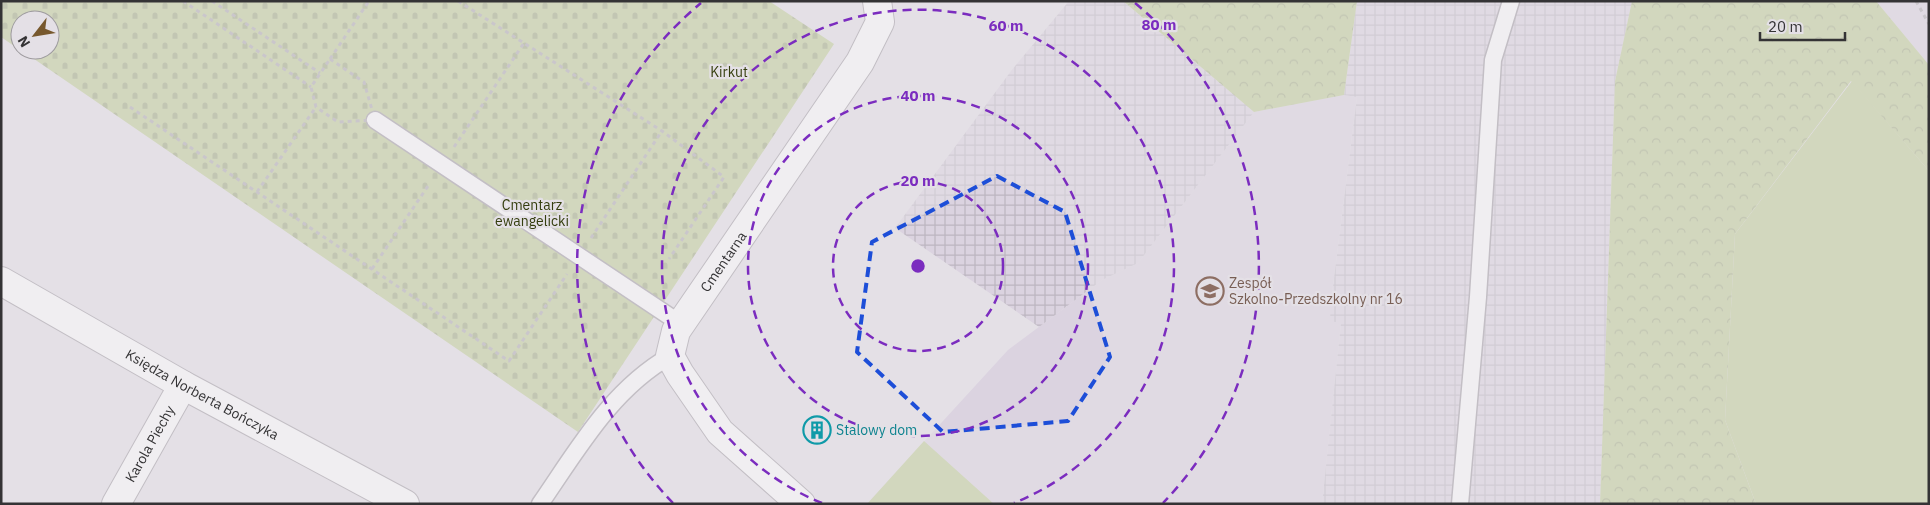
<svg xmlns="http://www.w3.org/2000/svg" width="1930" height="505" font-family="'IBM Plex Sans',sans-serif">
  <defs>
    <pattern id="industrial-grid" width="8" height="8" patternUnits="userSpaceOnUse" patternTransform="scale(1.25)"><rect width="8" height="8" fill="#dbd3e0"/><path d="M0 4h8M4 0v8" fill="none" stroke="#bdb6c1"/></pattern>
    <pattern id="forest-crowns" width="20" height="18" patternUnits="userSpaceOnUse" patternTransform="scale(1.25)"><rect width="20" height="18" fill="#bdcc8f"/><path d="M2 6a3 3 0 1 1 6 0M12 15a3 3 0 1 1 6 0" fill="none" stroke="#9aa676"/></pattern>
    <pattern id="cemetery-stones" width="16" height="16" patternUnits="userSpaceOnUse" patternTransform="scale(1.25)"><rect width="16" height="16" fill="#bdcc8f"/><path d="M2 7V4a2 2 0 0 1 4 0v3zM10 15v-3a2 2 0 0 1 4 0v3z" fill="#9aa676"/></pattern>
  </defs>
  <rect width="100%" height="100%" fill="#e4e0e6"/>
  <!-- built -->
  <path fill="#dbd3e0" d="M 1876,1 L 1929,1 L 1929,65 Z
    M 1344,95 L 1357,96 L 1331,301 L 1341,322 L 1322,504 L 867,504 L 1008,350 L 1102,280 L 1138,263 L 1254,112 Z"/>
  <!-- industrial -->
  <path fill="url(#industrial-grid)" d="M 1069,1 L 1123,1 L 1254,112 L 1138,263 L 1102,280 L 1039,327 L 895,228 L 1011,71 Z
    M 1357,1 L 1632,1 L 1615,81 L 1600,504 L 1322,504 L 1341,323 L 1330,321 L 1331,302 L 1357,97 L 1344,95 Z"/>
  <!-- green -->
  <path fill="#bdcc8f" d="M 1852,81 L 1929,171 L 1929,504 L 1756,504 L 1725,420 L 1735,234 Z
    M 924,441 L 994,504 L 867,504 Z"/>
  <!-- forest -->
  <path fill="url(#forest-crowns)" d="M 1123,1 L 1357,1 L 1344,95 L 1254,112 Z
    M 1632,1 L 1876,1 L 1929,65 L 1929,171 L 1851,81 L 1735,234 L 1725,420 L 1756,504 L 1600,504 L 1615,81 Z"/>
  <!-- cemetery -->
  <path fill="url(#cemetery-stones)" d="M 1,1 L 769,1 L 834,44 L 578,432 L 21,50 L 50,50 L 50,20 L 20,20 L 20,50 L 1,37 Z"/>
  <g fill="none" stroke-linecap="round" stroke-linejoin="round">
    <!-- lane casing -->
    <g stroke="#9b969d" stroke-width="19">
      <path id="lane" d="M 375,120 L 681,324
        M 540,504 C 578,449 611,390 670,356
        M 1460,504 L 1478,297 L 1493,60 L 1511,1"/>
    </g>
    <!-- street casing -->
    <g stroke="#9b969d" stroke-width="30">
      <g id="street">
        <path id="s1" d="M 1,281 L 183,385 L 405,504"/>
        <path id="s2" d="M 116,504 L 183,385"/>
        <path id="s3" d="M 801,504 L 720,432 L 680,374 L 670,356 L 676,331 L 860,62 L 880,22 L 877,1"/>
      </g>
    </g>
    <!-- path -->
    <path stroke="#aaa7ac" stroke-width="3" stroke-dasharray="4 4" stroke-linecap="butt" d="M 183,1 L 311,87
      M 212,1 L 320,73
      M 458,1 L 662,131 L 724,177 L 669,259
      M 1916,1 L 1929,24
      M 330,59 L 364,82 L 375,120 L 338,122 L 316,107 L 311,87 Z
      M 330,59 L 369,1
      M 130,107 L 509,361 L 567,274
      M 454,147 L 524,43
      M 257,192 L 316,107
      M 591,238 L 662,131
      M 372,269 L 430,183"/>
    <!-- lane -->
    <use href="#lane" stroke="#fff" stroke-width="16"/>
    <!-- street -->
    <use href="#street" stroke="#fff" stroke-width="28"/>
  </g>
  <!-- marked area -->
  <path d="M0 0H1930V505H0ZM 997,176 L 1065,212 L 1110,357 L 1068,421 L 943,432 L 857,352 L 872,242 Z" fill="#e4e0e6" fill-opacity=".55" fill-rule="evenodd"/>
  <path fill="none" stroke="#1d4ed8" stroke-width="4" stroke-dasharray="10 6" stroke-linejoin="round" d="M 997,176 L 1065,212 L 1110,357 L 1068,421 L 943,432 L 857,352 L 872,242 Z"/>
  <!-- distance rings -->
  <g fill="none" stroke="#7b2cbf" stroke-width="2.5" stroke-dasharray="9 6">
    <circle cx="918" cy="266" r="85"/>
    <circle cx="918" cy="266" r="170"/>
    <path d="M822 503A256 256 0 1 1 1014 503"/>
    <path d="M673 503A341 341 0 0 1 701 3M1135 3A341 341 0 0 1 1163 503"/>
  </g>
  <!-- icons -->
  <defs>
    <g id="school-ring" transform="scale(1.4375)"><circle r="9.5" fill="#e4e0e6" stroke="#8d6e63" stroke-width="1.5"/><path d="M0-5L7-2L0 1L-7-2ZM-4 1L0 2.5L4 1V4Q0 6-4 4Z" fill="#8d6e63"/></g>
    <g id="building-ring" transform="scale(1.4375)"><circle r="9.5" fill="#e4e0e6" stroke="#0f9aa8" stroke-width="1.5"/><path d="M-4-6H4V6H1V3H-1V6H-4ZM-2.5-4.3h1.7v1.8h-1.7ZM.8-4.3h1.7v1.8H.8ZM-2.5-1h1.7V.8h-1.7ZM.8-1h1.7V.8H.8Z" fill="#0f9aa8"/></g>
  </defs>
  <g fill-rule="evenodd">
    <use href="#school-ring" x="1210" y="291"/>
    <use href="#building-ring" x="817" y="430"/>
  </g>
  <g text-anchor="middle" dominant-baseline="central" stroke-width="4.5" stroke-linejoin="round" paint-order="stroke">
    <!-- park labels -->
    <g font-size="14" fill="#353e0e" stroke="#e4e0e6">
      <text x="729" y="72">Kirkut</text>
      <text x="532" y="205">Cmentarz<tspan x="532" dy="16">ewangelicki</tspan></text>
    </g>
    <!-- street labels -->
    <g font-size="14" fill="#343335" stroke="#e4e0e6">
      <text stroke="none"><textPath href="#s3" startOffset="309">Cmentarna</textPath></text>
      <text stroke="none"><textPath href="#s1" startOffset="231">Księdza Norberta Bończyka</textPath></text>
      <text stroke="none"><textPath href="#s2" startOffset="69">Karola Piechy</textPath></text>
    </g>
    <!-- education labels -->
    <g font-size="14" fill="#785e54" stroke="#e4e0e6" text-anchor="start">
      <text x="1229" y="283">Zespół<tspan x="1229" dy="16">Szkolno-Przedszkolny nr 16</tspan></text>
    </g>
    <!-- culture labels -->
    <g font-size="14" fill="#0d838f" stroke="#e4e0e6" text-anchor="start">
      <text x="836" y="430">Stalowy dom</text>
    </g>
  </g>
  <circle cx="918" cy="266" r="8" fill="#7b2cbf" stroke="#e4e0e6" stroke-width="2.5"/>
  <g font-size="15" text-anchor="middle" font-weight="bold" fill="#7b2cbf" stroke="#e4e0e6" stroke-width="4.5" stroke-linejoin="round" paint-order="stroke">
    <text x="1159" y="30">80 m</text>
    <text x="1006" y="31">60 m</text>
    <text x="918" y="101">40 m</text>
    <text x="918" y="186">20 m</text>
  </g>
  <!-- border -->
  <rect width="1930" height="505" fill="none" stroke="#343335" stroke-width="5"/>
  <!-- north arrow -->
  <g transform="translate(35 35) rotate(239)"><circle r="24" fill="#e4e0e6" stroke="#9e9b9f"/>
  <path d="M0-4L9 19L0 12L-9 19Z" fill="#77582d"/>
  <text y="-8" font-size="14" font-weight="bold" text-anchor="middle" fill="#343335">N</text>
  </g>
  <!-- scale -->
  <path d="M1760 32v8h85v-8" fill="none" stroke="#343335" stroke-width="2.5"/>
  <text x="1768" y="32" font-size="15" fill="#343335" stroke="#e4e0e6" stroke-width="4" paint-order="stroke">20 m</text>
</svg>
